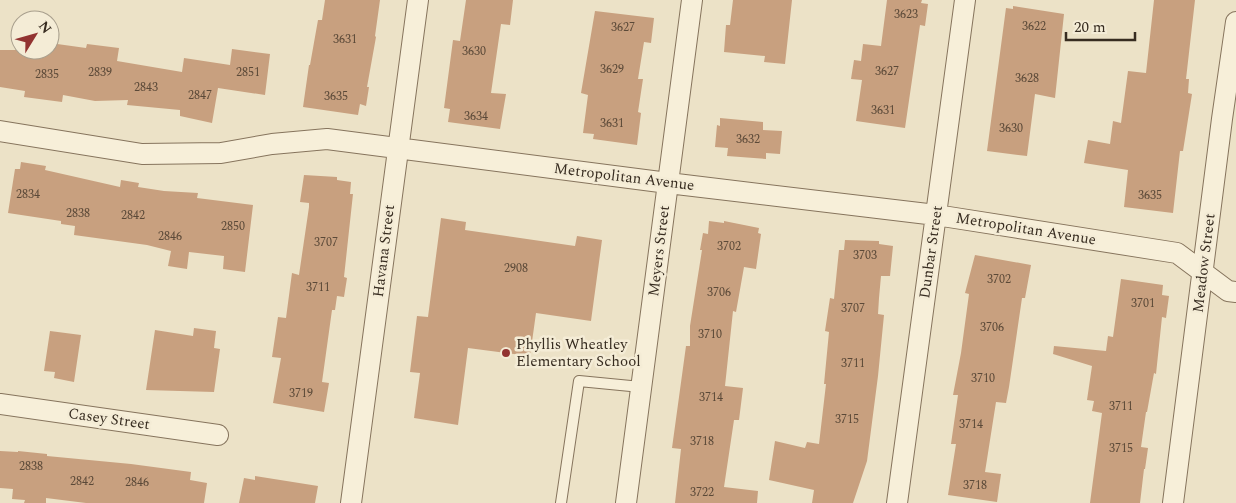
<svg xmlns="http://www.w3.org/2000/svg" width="1236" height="503" font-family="Spectral,serif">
  <rect width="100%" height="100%" fill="#ece2c7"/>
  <!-- building -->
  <path fill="#c8a07f" d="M 325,0 L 380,0 L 375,36 L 376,37 L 367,87 L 369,87 L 366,106 L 360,104 L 358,115 L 303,107 L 309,65 L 310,65 L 318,20 L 322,20 Z
    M 466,0 L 513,0 L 510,25 L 501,24 L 491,93 L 506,94 L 500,129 L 448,122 L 450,109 L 444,108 L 453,40 L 460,41 Z
    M 733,0 L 792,0 L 785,64 L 764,62 L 765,56 L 724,52 L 726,25 L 730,25 Z
    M 887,0 L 922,0 L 921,3 L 928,4 L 925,26 L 920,25 L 905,128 L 856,121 L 862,80 L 851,79 L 854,60 L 861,61 L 863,44 L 881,46 Z
    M 1154,0 L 1195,0 L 1186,79 L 1189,79 L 1188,93 L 1192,94 L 1183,151 L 1180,151 L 1173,213 L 1124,207 L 1128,170 L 1084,163 L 1088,140 L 1110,144 L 1113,121 L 1121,123 L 1128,71 L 1146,73 Z
    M 1013,6 L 1064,14 L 1055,98 L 1035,94 L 1027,156 L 987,151 L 1006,8 L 1013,9 Z
    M 595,11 L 654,18 L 651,43 L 644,42 L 638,79 L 643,79 L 638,112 L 641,113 L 637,145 L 593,139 L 594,134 L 583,133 L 588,95 L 581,93 Z
    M 50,43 L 86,48 L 87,44 L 119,48 L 117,61 L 182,72 L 184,58 L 230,65 L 232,49 L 270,54 L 265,95 L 218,88 L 212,123 L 180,116 L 180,110 L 127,105 L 128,100 L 95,101 L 63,95 L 62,102 L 24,97 L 25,91 L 0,87 L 0,50 L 50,50 Z
    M 720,118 L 763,122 L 763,130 L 782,131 L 780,154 L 766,153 L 766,159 L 727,156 L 728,148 L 715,147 L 717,125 L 720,126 Z
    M 21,162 L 46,166 L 45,170 L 120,187 L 121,180 L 139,183 L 138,187 L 164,191 L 198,193 L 197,198 L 253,205 L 245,272 L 223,269 L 224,256 L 189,252 L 187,269 L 168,266 L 171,251 L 147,245 L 74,235 L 75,226 L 61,224 L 61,221 L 8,213 L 15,169 L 20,169 Z
    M 304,175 L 337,177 L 337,180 L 351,182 L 350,194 L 353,194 L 344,277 L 347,278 L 344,297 L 337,296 L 335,310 L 332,310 L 322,382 L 329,383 L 324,412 L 273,403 L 281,358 L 272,357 L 278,317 L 286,318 L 292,273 L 299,275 L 309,207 L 309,203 L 300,202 Z
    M 441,218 L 466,222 L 465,230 L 575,246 L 577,236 L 602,240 L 591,321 L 536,313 L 530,356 L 468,348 L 458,425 L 414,418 L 420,373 L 410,372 L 417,316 L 428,317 Z
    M 709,221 L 724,223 L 724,221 L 759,228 L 758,233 L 761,234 L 756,269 L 744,267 L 736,312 L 733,311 L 725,386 L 743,388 L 739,420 L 734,420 L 724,487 L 758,491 L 757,503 L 675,503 L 681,449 L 672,448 L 686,346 L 690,346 L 690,326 L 702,250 L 700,250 L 703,233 L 708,234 Z
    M 845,240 L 879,241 L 879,244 L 893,246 L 890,276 L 881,276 L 879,298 L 878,314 L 884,315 L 878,376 L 867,461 L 853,503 L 812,503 L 814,490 L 769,480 L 775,441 L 805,448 L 807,442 L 819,444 L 826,384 L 824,384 L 829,332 L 825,331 L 830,298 L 834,299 L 839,250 L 844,250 Z
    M 975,255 L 1031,265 L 1025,298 L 1022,298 L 1009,387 L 1006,403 L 996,402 L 985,472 L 1001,474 L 997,502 L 948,495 L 956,444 L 951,444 L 958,395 L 953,395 L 961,353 L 969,294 L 965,293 Z
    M 1121,279 L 1163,285 L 1162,295 L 1169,296 L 1166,318 L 1162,317 L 1156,374 L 1154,373 L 1147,412 L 1146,412 L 1141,447 L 1148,448 L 1145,469 L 1144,469 L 1140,503 L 1090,503 L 1102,413 L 1092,411 L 1094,401 L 1087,400 L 1092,366 L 1053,354 L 1054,346 L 1106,351 L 1108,336 L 1113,337 Z
    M 194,328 L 216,331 L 214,348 L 220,349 L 214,392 L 146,390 L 155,330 L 193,336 Z
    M 50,331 L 81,335 L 74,382 L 54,378 L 55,372 L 44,371 Z
    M 0,451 L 18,452 L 18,451 L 47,454 L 47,456 L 131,464 L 191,472 L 190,480 L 207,483 L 204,503 L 86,503 L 46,498 L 46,503 L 24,503 L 25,500 L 12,499 L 13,489 L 0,488 Z
    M 255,476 L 318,486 L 315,503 L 239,503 L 244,478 L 255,480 Z"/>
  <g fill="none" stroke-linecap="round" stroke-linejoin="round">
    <!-- lane casing -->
    <g stroke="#86745d" stroke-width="12">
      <path id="lane" d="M 561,503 L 579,381 L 641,387"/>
    </g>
    <!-- street casing -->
    <g stroke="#86745d" stroke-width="22">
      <path id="street" d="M 0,131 L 142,154 L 221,153 L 272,144 L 327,139 L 668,183 L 936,215 L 1177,253 L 1228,291 L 1236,292
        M 0,404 L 218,435
        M 351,503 L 418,0
        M 626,503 L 692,0
        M 897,503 L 965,0
        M 1173,503 L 1222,119 L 1236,22"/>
    </g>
    <!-- lane -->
    <use href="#lane" stroke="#f7efd9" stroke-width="10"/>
    <!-- street -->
    <use href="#street" stroke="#f7efd9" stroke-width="20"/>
  </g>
  <!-- markers -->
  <circle fill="#923331" stroke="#f4ecd6" stroke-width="2" cx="506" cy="353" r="5"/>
  <g text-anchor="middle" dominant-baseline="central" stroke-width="5" stroke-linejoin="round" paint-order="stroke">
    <!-- number labels -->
    <g font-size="12" fill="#5b4938">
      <text x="906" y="14">3623</text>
      <text x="1034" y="26">3622</text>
      <text x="623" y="27">3627</text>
      <text x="345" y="39">3631</text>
      <text x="474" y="51">3630</text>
      <text x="612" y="69">3629</text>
      <text x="887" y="71">3627</text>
      <text x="100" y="72">2839</text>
      <text x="248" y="72">2851</text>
      <text x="47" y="74">2835</text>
      <text x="1027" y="78">3628</text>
      <text x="146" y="87">2843</text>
      <text x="200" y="95">2847</text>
      <text x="336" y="96">3635</text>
      <text x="883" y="110">3631</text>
      <text x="476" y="116">3634</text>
      <text x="612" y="123">3631</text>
      <text x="1011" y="128">3630</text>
      <text x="748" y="139">3632</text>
      <text x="28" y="194">2834</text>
      <text x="1150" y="195">3635</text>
      <text x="78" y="213">2838</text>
      <text x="133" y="215">2842</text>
      <text x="233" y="226">2850</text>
      <text x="170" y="236">2846</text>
      <text x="326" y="242">3707</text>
      <text x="729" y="246">3702</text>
      <text x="865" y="255">3703</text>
      <text x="516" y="268">2908</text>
      <text x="999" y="279">3702</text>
      <text x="318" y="287">3711</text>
      <text x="719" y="292">3706</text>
      <text x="1143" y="303">3701</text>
      <text x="853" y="308">3707</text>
      <text x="992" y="327">3706</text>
      <text x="710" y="334">3710</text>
      <text x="853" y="363">3711</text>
      <text x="983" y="378">3710</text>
      <text x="301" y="393">3719</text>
      <text x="711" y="397">3714</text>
      <text x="1121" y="406">3711</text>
      <text x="847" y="419">3715</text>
      <text x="971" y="424">3714</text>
      <text x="702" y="441">3718</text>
      <text x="1121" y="448">3715</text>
      <text x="31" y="466">2838</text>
      <text x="82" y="481">2842</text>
      <text x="137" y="482">2846</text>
      <text x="975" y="485">3718</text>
      <text x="702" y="492">3722</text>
    </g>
    <!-- street labels -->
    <g font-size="15" fill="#372c20" stroke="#f4ecd6">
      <text transform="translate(624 177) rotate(7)">Metropolitan Avenue</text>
      <text transform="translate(1026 229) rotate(9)">Metropolitan Avenue</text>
      <text transform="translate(384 251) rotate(-83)">Havana Street</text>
      <text transform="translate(659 251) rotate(-83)">Meyers Street</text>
      <text transform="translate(931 252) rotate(-82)">Dunbar Street</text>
      <text transform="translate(1204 263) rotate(-83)">Meadow Street</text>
      <text transform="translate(109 419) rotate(8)">Casey Street</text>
    </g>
    <!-- poi labels -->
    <g font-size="15" fill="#372c20" stroke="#f4ecd6" text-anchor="start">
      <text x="516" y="344">Phyllis Wheatley<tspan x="516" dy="17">Elementary School</tspan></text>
    </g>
  </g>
  <!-- north arrow -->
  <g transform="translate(35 35) rotate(53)"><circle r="24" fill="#f4ecd6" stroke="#a89f8d"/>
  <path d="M0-4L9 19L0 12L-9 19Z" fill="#923331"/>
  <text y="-8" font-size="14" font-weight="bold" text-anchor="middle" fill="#372c20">N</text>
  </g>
  <!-- scale -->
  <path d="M1066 32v8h69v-8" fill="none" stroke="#372c20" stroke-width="2.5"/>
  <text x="1074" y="32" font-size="15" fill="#372c20" stroke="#f4ecd6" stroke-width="4" paint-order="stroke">20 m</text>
</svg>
